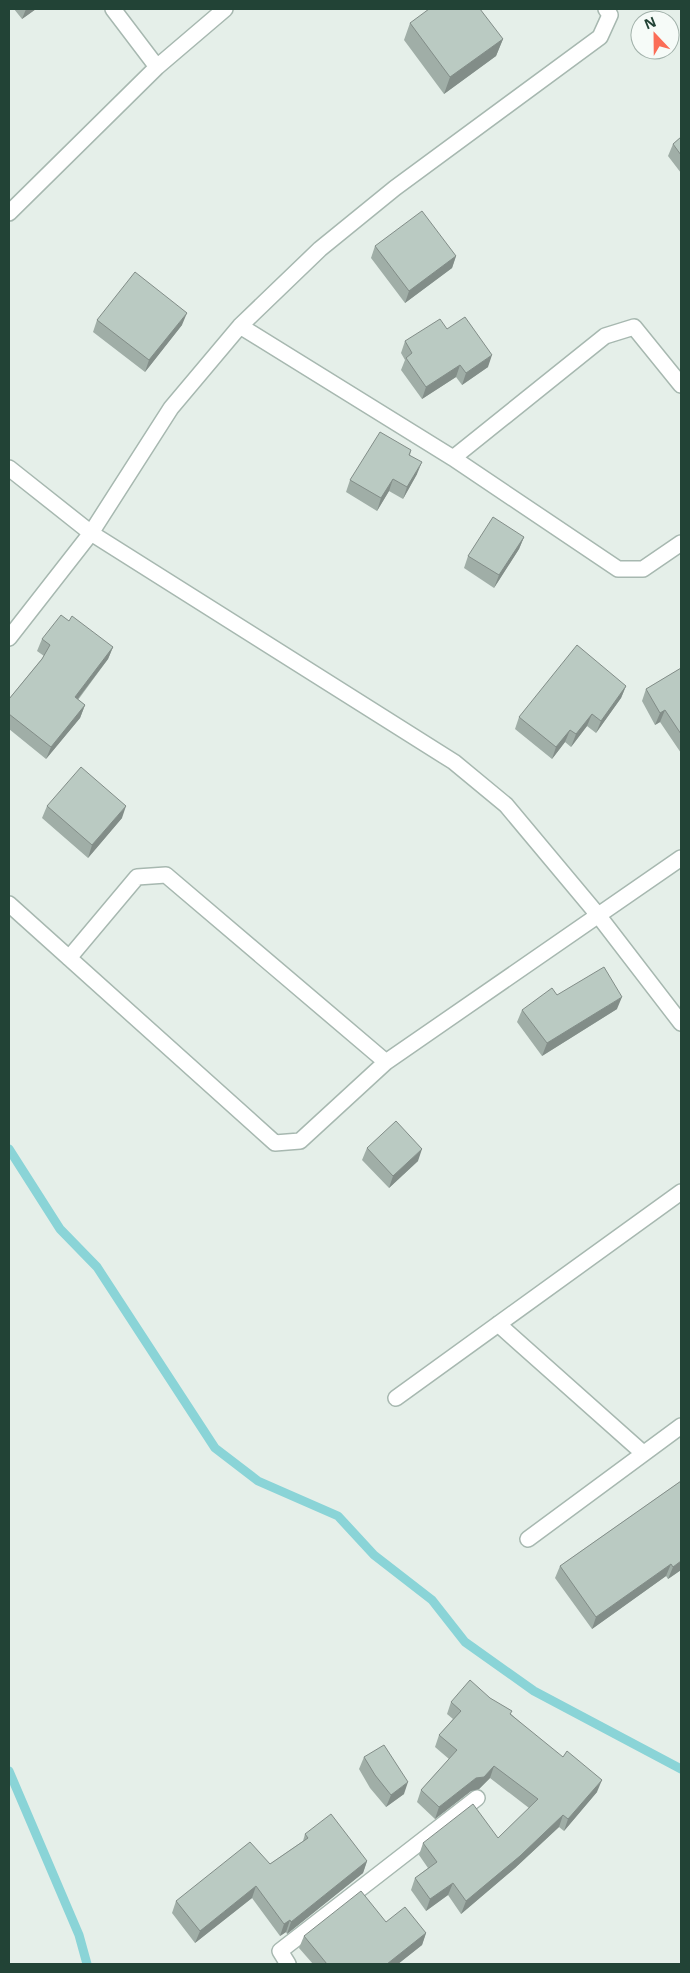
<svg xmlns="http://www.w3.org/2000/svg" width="690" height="1973" font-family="'Noto Sans',sans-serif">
  <rect width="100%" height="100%" fill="#e5efe9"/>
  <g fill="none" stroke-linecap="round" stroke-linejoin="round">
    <!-- stream -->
    <path stroke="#8ad4d7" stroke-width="9" d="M 9,1149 L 60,1229 L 97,1267 L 215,1448 L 258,1481 L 338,1516 L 374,1555 L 432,1600 L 465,1642 L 534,1691 L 681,1769
      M 9,1771 L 79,1935 L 87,1964"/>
    <!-- street casing -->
    <g stroke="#a7b8b0" stroke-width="18">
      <path id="street" d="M 113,9 L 157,67
        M 9,213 L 157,67 L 225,9
        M 240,326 L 453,458 L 618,569 L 643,569 L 681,543
        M 453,458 L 605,336 L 634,327 L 681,385
        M 9,468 L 91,533 L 454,762 L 506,805 L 598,915 L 681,1023
        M 9,638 L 91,533 L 171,408 L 240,326 L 320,249 L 395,188 L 600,37 L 610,15 L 606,9
        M 9,904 L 275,1143 L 300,1141 L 386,1062 L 681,858
        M 69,958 L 137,877 L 166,875 L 386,1062
        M 498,1324 L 643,1453
        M 396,1398 L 681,1192
        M 528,1539 L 681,1426
        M 288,1964 L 280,1951 L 477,1798"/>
    </g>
    <!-- street -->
    <use href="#street" stroke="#fff" stroke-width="15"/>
  </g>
  <!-- wall -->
  <path fill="#a0aea7" d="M 14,9 L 36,9 L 22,19 Z
    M 410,23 L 503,39 L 496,56 L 444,94 L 404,40 Z
    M 681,137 L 681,173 L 668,156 L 673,144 Z
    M 375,246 L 456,256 L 452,268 L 405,303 L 371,258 Z
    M 97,320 L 182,325 L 145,372 L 93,332 Z
    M 447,329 L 488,367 L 462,385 L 456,377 L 422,399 L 401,370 L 405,360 L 401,353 L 405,341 Z
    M 411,450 L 410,455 L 417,474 L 403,499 L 389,491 L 377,511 L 346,492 L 350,480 Z
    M 524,537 L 519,549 L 494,588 L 464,568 L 468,556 Z
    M 69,621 L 113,647 L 108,659 L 78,700 L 85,705 L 80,718 L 46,759 L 9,729 L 9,699 L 44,656 L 37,651 L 42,639 Z
    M 681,665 L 681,753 L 660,722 L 655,725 L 642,701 L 646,689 L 680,669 Z
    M 626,686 L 621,698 L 596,733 L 587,726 L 571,747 L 565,742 L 552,759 L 515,729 L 519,717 Z
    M 47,806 L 122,818 L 88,858 L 42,818 Z
    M 557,995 L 617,1009 L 542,1056 L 517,1022 L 522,1010 Z
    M 367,1148 L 418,1161 L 389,1188 L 362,1160 Z
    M 681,1481 L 681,1570 L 668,1579 L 666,1576 L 592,1629 L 555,1578 L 560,1566 Z
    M 490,1698 L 511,1714 L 597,1792 L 564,1831 L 559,1827 L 515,1868 L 461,1914 L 448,1895 L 426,1911 L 411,1890 L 415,1878 L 428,1868 L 419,1855 L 423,1843 L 498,1838 L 529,1808 L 490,1778 L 479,1789 L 471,1791 L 435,1819 L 417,1802 L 421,1790 L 449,1759 L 435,1747 L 439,1735 L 453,1719 L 447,1714 L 451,1702 Z
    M 364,1757 L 404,1794 L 386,1807 L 370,1788 L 359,1769 Z
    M 305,1834 L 367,1861 L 363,1873 L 287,1934 L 286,1932 L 280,1936 L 252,1898 L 195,1943 L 172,1913 L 176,1901 L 270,1864 L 303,1841 Z
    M 386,1922 L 426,1933 L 422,1945 L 398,1964 L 313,1964 L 299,1948 L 304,1936 Z"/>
  <!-- shaded-wall -->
  <path fill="#828d88" d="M 26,9 L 36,9 L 22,19 Z
    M 503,39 L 496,56 L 444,94 L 450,77 Z
    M 456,256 L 452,268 L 405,303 L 409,291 Z
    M 187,313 L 182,325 L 145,372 L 149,360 Z
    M 492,355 L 488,367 L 462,385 L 466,373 Z
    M 460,365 L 456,377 L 422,399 L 426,387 Z
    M 422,462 L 417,474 L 403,499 L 407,487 Z
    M 393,479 L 389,491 L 377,511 L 381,498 Z
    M 524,537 L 519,549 L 494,588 L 499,575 Z
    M 113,647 L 108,659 L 70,709 L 75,697 Z
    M 626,686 L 621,698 L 596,733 L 601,721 Z
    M 85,705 L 80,718 L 46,759 L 51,747 Z
    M 665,710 L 660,722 L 655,725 L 660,713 Z
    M 592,714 L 587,726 L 571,747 L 576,734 Z
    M 570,730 L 565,742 L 552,759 L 556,747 Z
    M 126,806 L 122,818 L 88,858 L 92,845 Z
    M 622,997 L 617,1009 L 542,1056 L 547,1043 Z
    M 422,1149 L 418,1161 L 389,1188 L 393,1176 Z
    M 681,1561 L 681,1570 L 668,1579 L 673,1567 Z
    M 671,1564 L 666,1576 L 592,1629 L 596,1617 Z
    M 494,1766 L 490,1778 L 479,1789 L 471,1791 L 435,1819 L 439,1807 L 476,1778 Z
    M 602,1780 L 597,1792 L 564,1831 L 568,1819 Z
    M 408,1782 L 404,1794 L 386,1807 L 391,1795 Z
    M 563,1815 L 559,1827 L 515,1868 L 461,1914 L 466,1901 Z
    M 367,1861 L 363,1873 L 287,1934 L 291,1922 Z
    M 453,1883 L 448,1895 L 426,1911 L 430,1899 Z
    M 256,1886 L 252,1898 L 195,1943 L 200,1931 Z
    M 290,1920 L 286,1932 L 280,1936 L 284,1924 Z
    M 426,1933 L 422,1945 L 398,1964 L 387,1964 Z"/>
  <!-- building -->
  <path fill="#bacac2" stroke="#828d88" d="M 429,9 L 480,9 L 503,39 L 450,77 L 410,23 Z
    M 681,137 L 681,155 L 673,144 Z
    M 422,211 L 456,256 L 409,291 L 375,246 Z
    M 135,272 L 187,313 L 149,360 L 97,320 Z
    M 465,317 L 492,355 L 466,373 L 460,365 L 426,387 L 406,358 L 412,353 L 405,341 L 440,319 L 447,329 Z
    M 380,432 L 411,450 L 409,455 L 422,462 L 407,487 L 393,479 L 381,498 L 350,480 Z
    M 493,517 L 524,537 L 499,575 L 468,556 Z
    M 61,615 L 69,621 L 72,616 L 113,647 L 75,697 L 85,705 L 51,747 L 9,714 L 9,699 L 42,659 L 50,645 L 42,639 Z
    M 577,645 L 626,686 L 601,721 L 592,714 L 576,734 L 570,730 L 556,747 L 519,717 Z
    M 681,668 L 681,734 L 665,710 L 660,713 L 646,689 Z
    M 81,767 L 126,806 L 92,845 L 47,806 Z
    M 604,967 L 622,997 L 547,1043 L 522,1010 L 552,988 L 557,995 Z
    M 396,1121 L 422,1149 L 393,1176 L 367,1148 Z
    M 681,1481 L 681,1561 L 673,1567 L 671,1564 L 596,1617 L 560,1566 Z
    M 470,1680 L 490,1698 L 512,1711 L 510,1714 L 563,1757 L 567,1751 L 602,1780 L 568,1819 L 563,1815 L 520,1856 L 466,1901 L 453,1883 L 430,1899 L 415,1878 L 437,1862 L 423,1843 L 473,1804 L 498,1838 L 538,1799 L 494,1766 L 484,1777 L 476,1778 L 439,1807 L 421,1790 L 457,1750 L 439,1735 L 461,1711 L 451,1702 Z
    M 384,1745 L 408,1782 L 391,1795 L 375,1775 L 364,1757 Z
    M 331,1814 L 367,1861 L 291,1922 L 290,1920 L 284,1924 L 256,1886 L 200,1931 L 176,1901 L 250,1842 L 270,1864 L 308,1838 L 305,1834 Z
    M 361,1891 L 386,1922 L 405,1907 L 426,1933 L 387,1964 L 327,1964 L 304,1936 Z"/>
  <!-- border -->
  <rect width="690" height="1973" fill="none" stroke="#224336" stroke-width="20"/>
  <!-- north arrow -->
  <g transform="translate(655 35) rotate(338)"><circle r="24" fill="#f6fbf8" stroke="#a1b1aa"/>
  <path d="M0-4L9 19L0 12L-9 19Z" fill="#fb6d57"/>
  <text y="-8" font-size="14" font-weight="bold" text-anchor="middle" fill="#224336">N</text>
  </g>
</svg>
